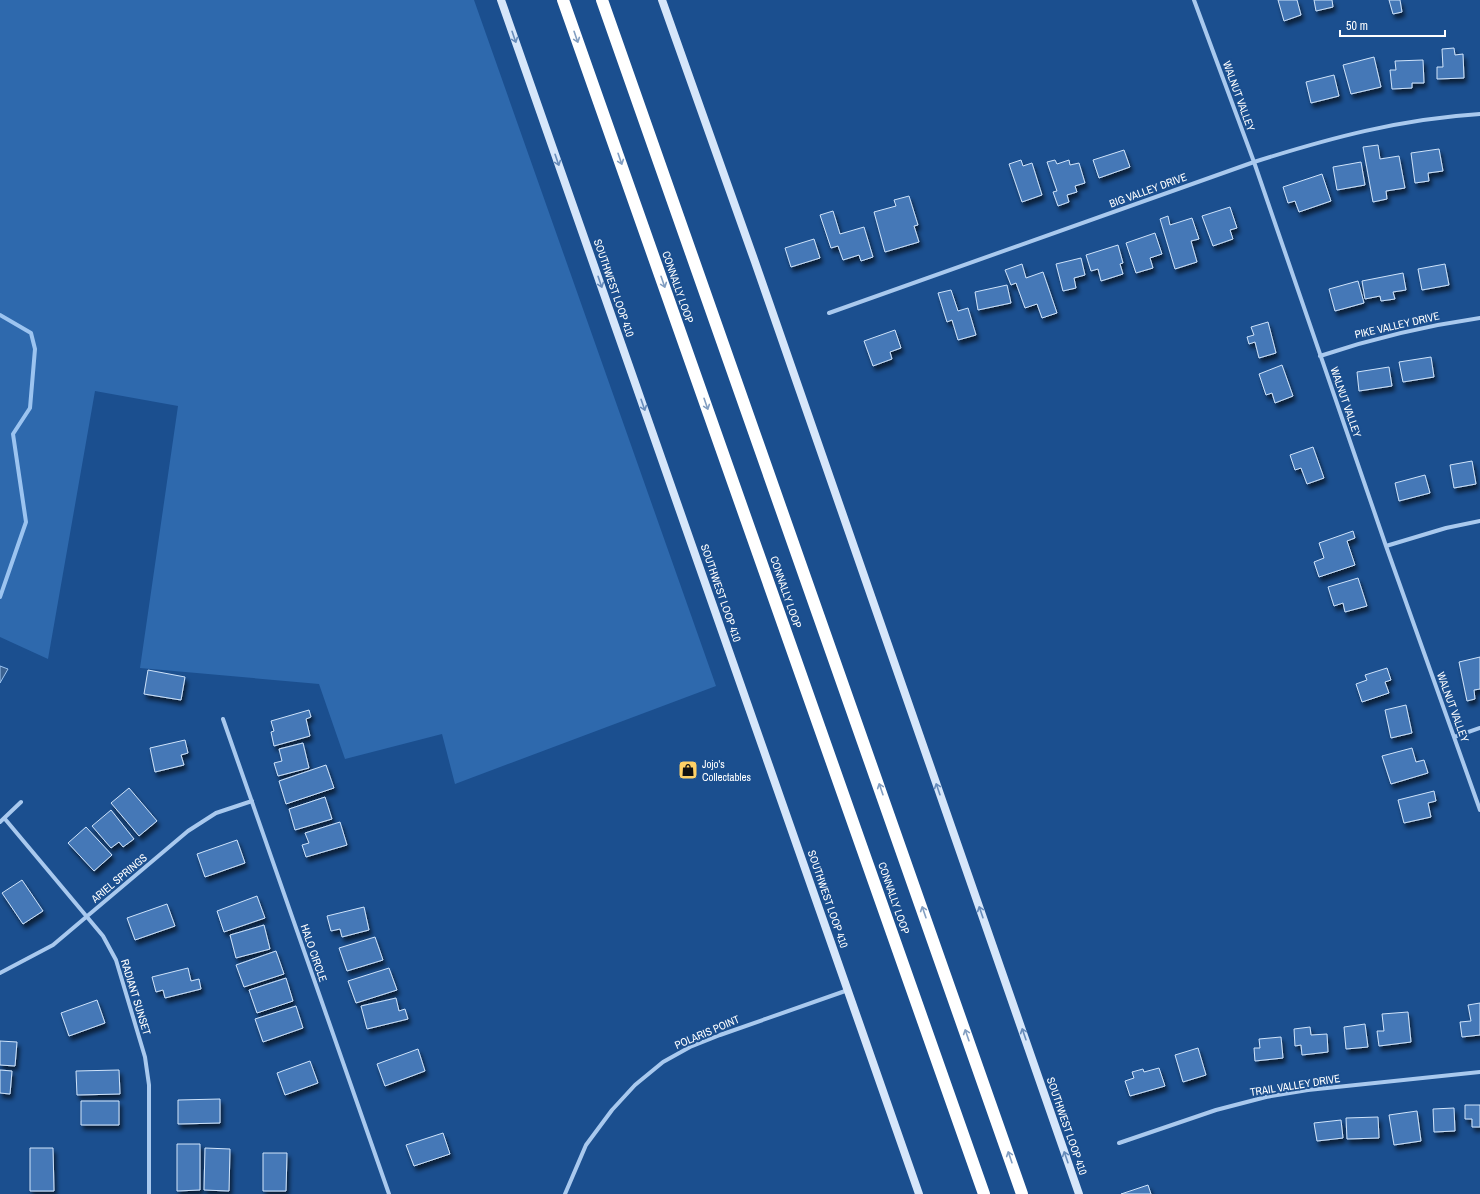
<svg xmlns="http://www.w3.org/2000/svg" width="1480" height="1194" font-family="'Archivo Narrow',sans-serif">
  <defs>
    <filter id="shadow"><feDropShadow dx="2.5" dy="4.5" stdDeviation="2" flood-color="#0009"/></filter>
  </defs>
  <rect width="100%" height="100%" fill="#1b4f8f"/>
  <!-- green -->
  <path fill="#2e69ad" d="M 0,0 L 474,0 L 716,686 L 455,784 L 442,734 L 345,759 L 319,684 L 140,668 L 178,406 L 95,391 L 48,659 L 0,637 Z"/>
  <!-- water -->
  <path fill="#3c6290" stroke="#9cc4f0" d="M 0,666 L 8,669 L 0,683 Z"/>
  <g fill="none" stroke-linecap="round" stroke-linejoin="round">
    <!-- stream -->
    <path stroke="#9cc4f0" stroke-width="4" d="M 0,315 L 31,333 L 35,349 L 30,408 L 13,434 L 26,522 L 0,597"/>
  </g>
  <!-- building -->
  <path fill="#4478b7" stroke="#cfe3fa" filter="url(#shadow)" d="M 1278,0 L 1297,0 L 1301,15 L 1284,21 Z
    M 1314,0 L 1332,0 L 1333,7 L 1316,11 Z
    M 1389,0 L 1400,0 L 1402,12 L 1393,14 Z
    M 1454,48 L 1455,55 L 1463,54 L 1464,78 L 1437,79 L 1437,67 L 1443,67 L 1442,49 Z
    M 1374,57 L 1381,87 L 1351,94 L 1343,65 Z
    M 1423,60 L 1424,83 L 1412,83 L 1412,88 L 1392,89 L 1390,70 L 1396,70 L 1395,61 Z
    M 1334,75 L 1339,96 L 1311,103 L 1306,82 Z
    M 1378,145 L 1380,159 L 1399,156 L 1405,188 L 1386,191 L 1387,199 L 1373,202 L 1363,147 Z
    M 1439,149 L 1443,171 L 1428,173 L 1429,181 L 1415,183 L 1411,153 Z
    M 1124,150 L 1130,167 L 1099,178 L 1093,160 Z
    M 1021,160 L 1023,166 L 1032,163 L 1042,195 L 1022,202 L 1009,164 Z
    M 1055,160 L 1057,164 L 1069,160 L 1070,165 L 1079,163 L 1085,183 L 1075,186 L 1077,192 L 1067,195 L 1069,202 L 1058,206 L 1053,192 L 1057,191 L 1047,162 Z
    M 1361,162 L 1365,185 L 1337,190 L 1333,167 Z
    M 1322,174 L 1331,201 L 1299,212 L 1295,201 L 1288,203 L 1283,187 Z
    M 909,196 L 918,225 L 914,226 L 919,242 L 885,252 L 874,212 L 896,206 L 894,200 Z
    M 1230,207 L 1237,228 L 1230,230 L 1233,239 L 1213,246 L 1202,216 Z
    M 833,211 L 840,234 L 864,227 L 873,257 L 861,261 L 859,255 L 843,260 L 838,246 L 831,248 L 820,215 Z
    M 1168,216 L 1170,225 L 1192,218 L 1199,239 L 1191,241 L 1197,262 L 1175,269 L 1160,219 Z
    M 1155,233 L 1162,254 L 1150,258 L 1153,268 L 1136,273 L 1126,243 Z
    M 814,239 L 820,258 L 791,267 L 785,248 Z
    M 1118,245 L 1123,263 L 1120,264 L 1123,274 L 1101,281 L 1098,269 L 1091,271 L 1086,255 Z
    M 1081,258 L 1085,275 L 1074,278 L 1076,288 L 1063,291 L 1056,264 Z
    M 1022,264 L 1026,278 L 1043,272 L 1057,313 L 1042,318 L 1037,304 L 1025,308 L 1016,283 L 1011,285 L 1005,270 Z
    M 1445,264 L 1449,285 L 1422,290 L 1418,269 Z
    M 1403,273 L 1406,290 L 1393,292 L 1395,299 L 1381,301 L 1380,296 L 1365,299 L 1362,281 Z
    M 1358,281 L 1364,303 L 1335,311 L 1329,289 Z
    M 1007,285 L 1011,303 L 978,310 L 975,292 Z
    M 951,290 L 958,311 L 968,308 L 976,335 L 958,340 L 952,320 L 947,322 L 938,293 Z
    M 1268,322 L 1276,353 L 1259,358 L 1255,342 L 1249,344 L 1247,337 L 1254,335 L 1251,327 Z
    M 895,330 L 901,348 L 890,352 L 892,359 L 873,366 L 864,341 Z
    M 1431,357 L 1434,377 L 1403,382 L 1399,362 Z
    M 1282,365 L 1293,396 L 1275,403 L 1272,393 L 1266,395 L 1259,374 Z
    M 1389,367 L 1392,386 L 1359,391 L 1357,372 Z
    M 1313,447 L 1324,478 L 1307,484 L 1301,468 L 1295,470 L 1290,455 Z
    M 1472,461 L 1476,484 L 1454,488 L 1450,465 Z
    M 1425,475 L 1430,493 L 1399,501 L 1395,483 Z
    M 1353,531 L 1355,538 L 1347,541 L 1355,565 L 1319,577 L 1314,562 L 1324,558 L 1319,543 Z
    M 1358,578 L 1367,606 L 1345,612 L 1343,603 L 1334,606 L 1328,587 Z
    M 1480,657 L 1480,689 L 1474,690 L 1475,699 L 1467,701 L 1459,662 Z
    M 1387,668 L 1391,680 L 1385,682 L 1389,693 L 1362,702 L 1356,684 L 1367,680 L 1365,675 Z
    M 148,670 L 185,677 L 181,700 L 144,694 Z
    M 1406,705 L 1412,733 L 1391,738 L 1385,710 Z
    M 309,710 L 311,717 L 306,719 L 310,736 L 274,746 L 271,732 L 274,731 L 271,721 Z
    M 185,740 L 188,753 L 181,755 L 184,765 L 155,772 L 150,748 Z
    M 303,743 L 309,768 L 278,776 L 274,763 L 282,761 L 279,749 Z
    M 1412,748 L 1416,762 L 1424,760 L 1428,773 L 1391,784 L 1382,756 Z
    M 326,765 L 334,788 L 286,804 L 279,781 Z
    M 129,788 L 157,821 L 139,836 L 111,803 Z
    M 1434,791 L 1436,801 L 1428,803 L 1431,817 L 1404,823 L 1398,800 Z
    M 325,797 L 332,819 L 295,830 L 289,809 Z
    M 111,810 L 134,839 L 123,847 L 119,842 L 111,848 L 92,826 Z
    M 340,822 L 347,845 L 306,857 L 302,845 L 309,843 L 305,833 Z
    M 86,827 L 112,855 L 94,871 L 68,843 Z
    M 237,840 L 245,863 L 205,877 L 197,854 Z
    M 22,880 L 43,911 L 23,924 L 2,893 Z
    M 257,896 L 265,918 L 224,932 L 217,911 Z
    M 167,904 L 175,926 L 135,940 L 127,918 Z
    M 364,907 L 369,930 L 342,937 L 340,929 L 331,931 L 327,916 Z
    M 264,925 L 270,949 L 236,958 L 230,935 Z
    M 375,937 L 383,960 L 347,971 L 339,948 Z
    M 276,951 L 284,974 L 244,987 L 236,965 Z
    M 188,968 L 191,981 L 199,979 L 201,989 L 165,998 L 163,990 L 156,992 L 152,977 Z
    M 389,968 L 397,990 L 356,1003 L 348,981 Z
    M 286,978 L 293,1001 L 257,1013 L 249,990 Z
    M 396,998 L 399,1011 L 405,1009 L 408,1019 L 367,1029 L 361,1006 Z
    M 97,1000 L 105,1023 L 69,1036 L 61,1013 Z
    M 1480,1003 L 1480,1035 L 1462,1037 L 1460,1022 L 1471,1021 L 1468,1005 Z
    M 296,1006 L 303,1028 L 263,1042 L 255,1019 Z
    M 1408,1012 L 1411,1042 L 1379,1046 L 1377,1031 L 1384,1031 L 1382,1014 Z
    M 1365,1024 L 1368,1047 L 1346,1049 L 1344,1027 Z
    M 1310,1027 L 1311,1035 L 1327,1034 L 1328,1052 L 1302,1055 L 1301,1045 L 1295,1046 L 1294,1029 Z
    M 1281,1037 L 1283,1058 L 1255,1061 L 1254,1048 L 1260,1048 L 1259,1039 Z
    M 0,1041 L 17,1042 L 15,1066 L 0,1065 Z
    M 1198,1048 L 1206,1075 L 1183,1082 L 1175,1055 Z
    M 418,1049 L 425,1071 L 385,1086 L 377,1064 Z
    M 310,1061 L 318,1083 L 285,1095 L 277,1073 Z
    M 1159,1068 L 1165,1086 L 1130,1096 L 1125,1081 L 1134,1078 L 1132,1072 L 1143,1069 L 1144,1072 Z
    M 0,1070 L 12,1071 L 10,1094 L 0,1093 Z
    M 119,1070 L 120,1094 L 77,1095 L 76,1071 Z
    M 220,1099 L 220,1123 L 178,1124 L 178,1100 Z
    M 81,1101 L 119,1101 L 119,1125 L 81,1125 Z
    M 1465,1105 L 1480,1105 L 1480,1127 L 1472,1127 L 1472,1119 L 1465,1119 Z
    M 1454,1108 L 1455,1131 L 1434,1132 L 1433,1109 Z
    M 1417,1111 L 1421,1141 L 1394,1145 L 1389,1115 Z
    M 1378,1117 L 1379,1138 L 1347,1139 L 1346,1118 Z
    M 1341,1120 L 1343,1138 L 1317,1141 L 1314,1123 Z
    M 443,1133 L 450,1154 L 414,1166 L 406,1145 Z
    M 177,1144 L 200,1144 L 200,1190 L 177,1191 Z
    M 30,1148 L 53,1148 L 54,1191 L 30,1191 Z
    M 205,1148 L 230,1149 L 229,1191 L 204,1190 Z
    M 263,1153 L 287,1153 L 286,1191 L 263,1191 Z
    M 1148,1185 L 1151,1194 L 1121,1194 Z"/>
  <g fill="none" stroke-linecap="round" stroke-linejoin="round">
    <!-- minor -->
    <path stroke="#a9c9ee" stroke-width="4" d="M 1194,0 L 1254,162 L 1386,546 L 1480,810
      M 829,313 L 1254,162 C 1330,138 1400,119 1480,114
      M 1320,356 C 1374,338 1424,326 1480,318
      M 1386,546 L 1446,528 L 1480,521
      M 223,719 L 389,1194
      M 1454,737 L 1480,728
      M 5,819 L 103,936 L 116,960 L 145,1057 L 149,1085 L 149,1194
      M 0,822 L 21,802
      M 0,973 L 53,945 L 188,831 L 216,813 L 252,801
      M 1119,1143 L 1216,1110 L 1266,1097 L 1308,1090 L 1480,1072
      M 565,1194 L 586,1145 L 612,1110 L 635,1085 L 663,1062 L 690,1047 L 720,1035 L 848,990"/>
    <!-- secondary -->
    <path stroke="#d6e6fa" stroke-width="8" d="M 501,0 L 919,1194
      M 662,0 L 755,262 L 1079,1194"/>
    <!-- motorway -->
    <path stroke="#fff" stroke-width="12" d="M 563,0 L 984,1194
      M 602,0 L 1022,1194"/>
  </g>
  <!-- one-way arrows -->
  <defs><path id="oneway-shaft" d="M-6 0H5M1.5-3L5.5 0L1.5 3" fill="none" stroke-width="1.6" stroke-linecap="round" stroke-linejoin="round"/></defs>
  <g stroke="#668bba">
    <use href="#oneway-shaft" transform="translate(514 37) rotate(71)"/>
    <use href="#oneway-shaft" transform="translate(557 160) rotate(71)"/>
    <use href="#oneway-shaft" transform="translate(600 282) rotate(71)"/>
    <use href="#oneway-shaft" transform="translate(643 405) rotate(71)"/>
    <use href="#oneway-shaft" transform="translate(938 789) rotate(-109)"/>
    <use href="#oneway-shaft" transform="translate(981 912) rotate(-109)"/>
    <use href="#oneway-shaft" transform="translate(1024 1034) rotate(-109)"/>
    <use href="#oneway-shaft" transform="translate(1066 1157) rotate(-109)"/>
  </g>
  <g stroke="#829ec1">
    <use href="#oneway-shaft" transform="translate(576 37) rotate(71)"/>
    <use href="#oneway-shaft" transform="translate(620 159) rotate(71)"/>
    <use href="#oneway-shaft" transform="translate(663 282) rotate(71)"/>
    <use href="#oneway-shaft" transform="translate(706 404) rotate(71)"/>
    <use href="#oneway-shaft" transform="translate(881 789) rotate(-109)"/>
    <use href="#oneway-shaft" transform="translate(924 912) rotate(-109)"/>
    <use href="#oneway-shaft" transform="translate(967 1035) rotate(-109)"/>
    <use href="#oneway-shaft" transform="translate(1010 1157) rotate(-109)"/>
  </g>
  <!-- icons -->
  <defs>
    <g id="shop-square" transform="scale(1)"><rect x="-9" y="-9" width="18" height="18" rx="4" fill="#ffd166" stroke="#1b4f8f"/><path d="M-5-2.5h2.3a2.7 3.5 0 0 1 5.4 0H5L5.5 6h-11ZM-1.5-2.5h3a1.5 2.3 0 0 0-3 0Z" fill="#111"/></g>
  </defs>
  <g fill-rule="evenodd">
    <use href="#shop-square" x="688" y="770"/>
  </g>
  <g text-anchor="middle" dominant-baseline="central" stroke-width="4" stroke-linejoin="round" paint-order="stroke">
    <!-- street labels -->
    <g font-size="11" fill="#fff" stroke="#1b4f8f">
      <text transform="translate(1239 96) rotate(70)">WALNUT VALLEY</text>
      <text transform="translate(1148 190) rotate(-20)">BIG VALLEY DRIVE</text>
      <text transform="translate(678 287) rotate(71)">CONNALLY LOOP</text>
      <text transform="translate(614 288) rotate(71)">SOUTHWEST LOOP 410</text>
      <text transform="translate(1397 325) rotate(-13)">PIKE VALLEY DRIVE</text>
      <text transform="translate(1346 402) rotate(71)">WALNUT VALLEY</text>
      <text transform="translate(786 592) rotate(71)">CONNALLY LOOP</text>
      <text transform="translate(721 593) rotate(71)">SOUTHWEST LOOP 410</text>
      <text transform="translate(1453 707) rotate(70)">WALNUT VALLEY</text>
      <text transform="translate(119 878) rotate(-40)">ARIEL SPRINGS</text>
      <text transform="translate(894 898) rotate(71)">CONNALLY LOOP</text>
      <text transform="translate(828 899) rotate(71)">SOUTHWEST LOOP 410</text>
      <text transform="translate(314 953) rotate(71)">HALO CIRCLE</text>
      <text transform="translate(136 997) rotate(73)">RADIANT SUNSET</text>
      <text transform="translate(707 1032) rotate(-23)">POLARIS POINT</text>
      <text transform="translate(1295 1085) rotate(-9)">TRAIL VALLEY DRIVE</text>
      <text transform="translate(1067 1126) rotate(71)">SOUTHWEST LOOP 410</text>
    </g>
    <!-- poi labels -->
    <g font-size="11" fill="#fff" stroke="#1b4f8f" text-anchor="start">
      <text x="702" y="764">Jojo's<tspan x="702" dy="13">Collectables</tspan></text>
    </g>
  </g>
  <!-- scale -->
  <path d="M1340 30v6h105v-6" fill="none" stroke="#ffffff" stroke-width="2"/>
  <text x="1346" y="30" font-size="12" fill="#ffffff" stroke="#1b4f8f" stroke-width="3" paint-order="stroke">50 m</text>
</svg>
